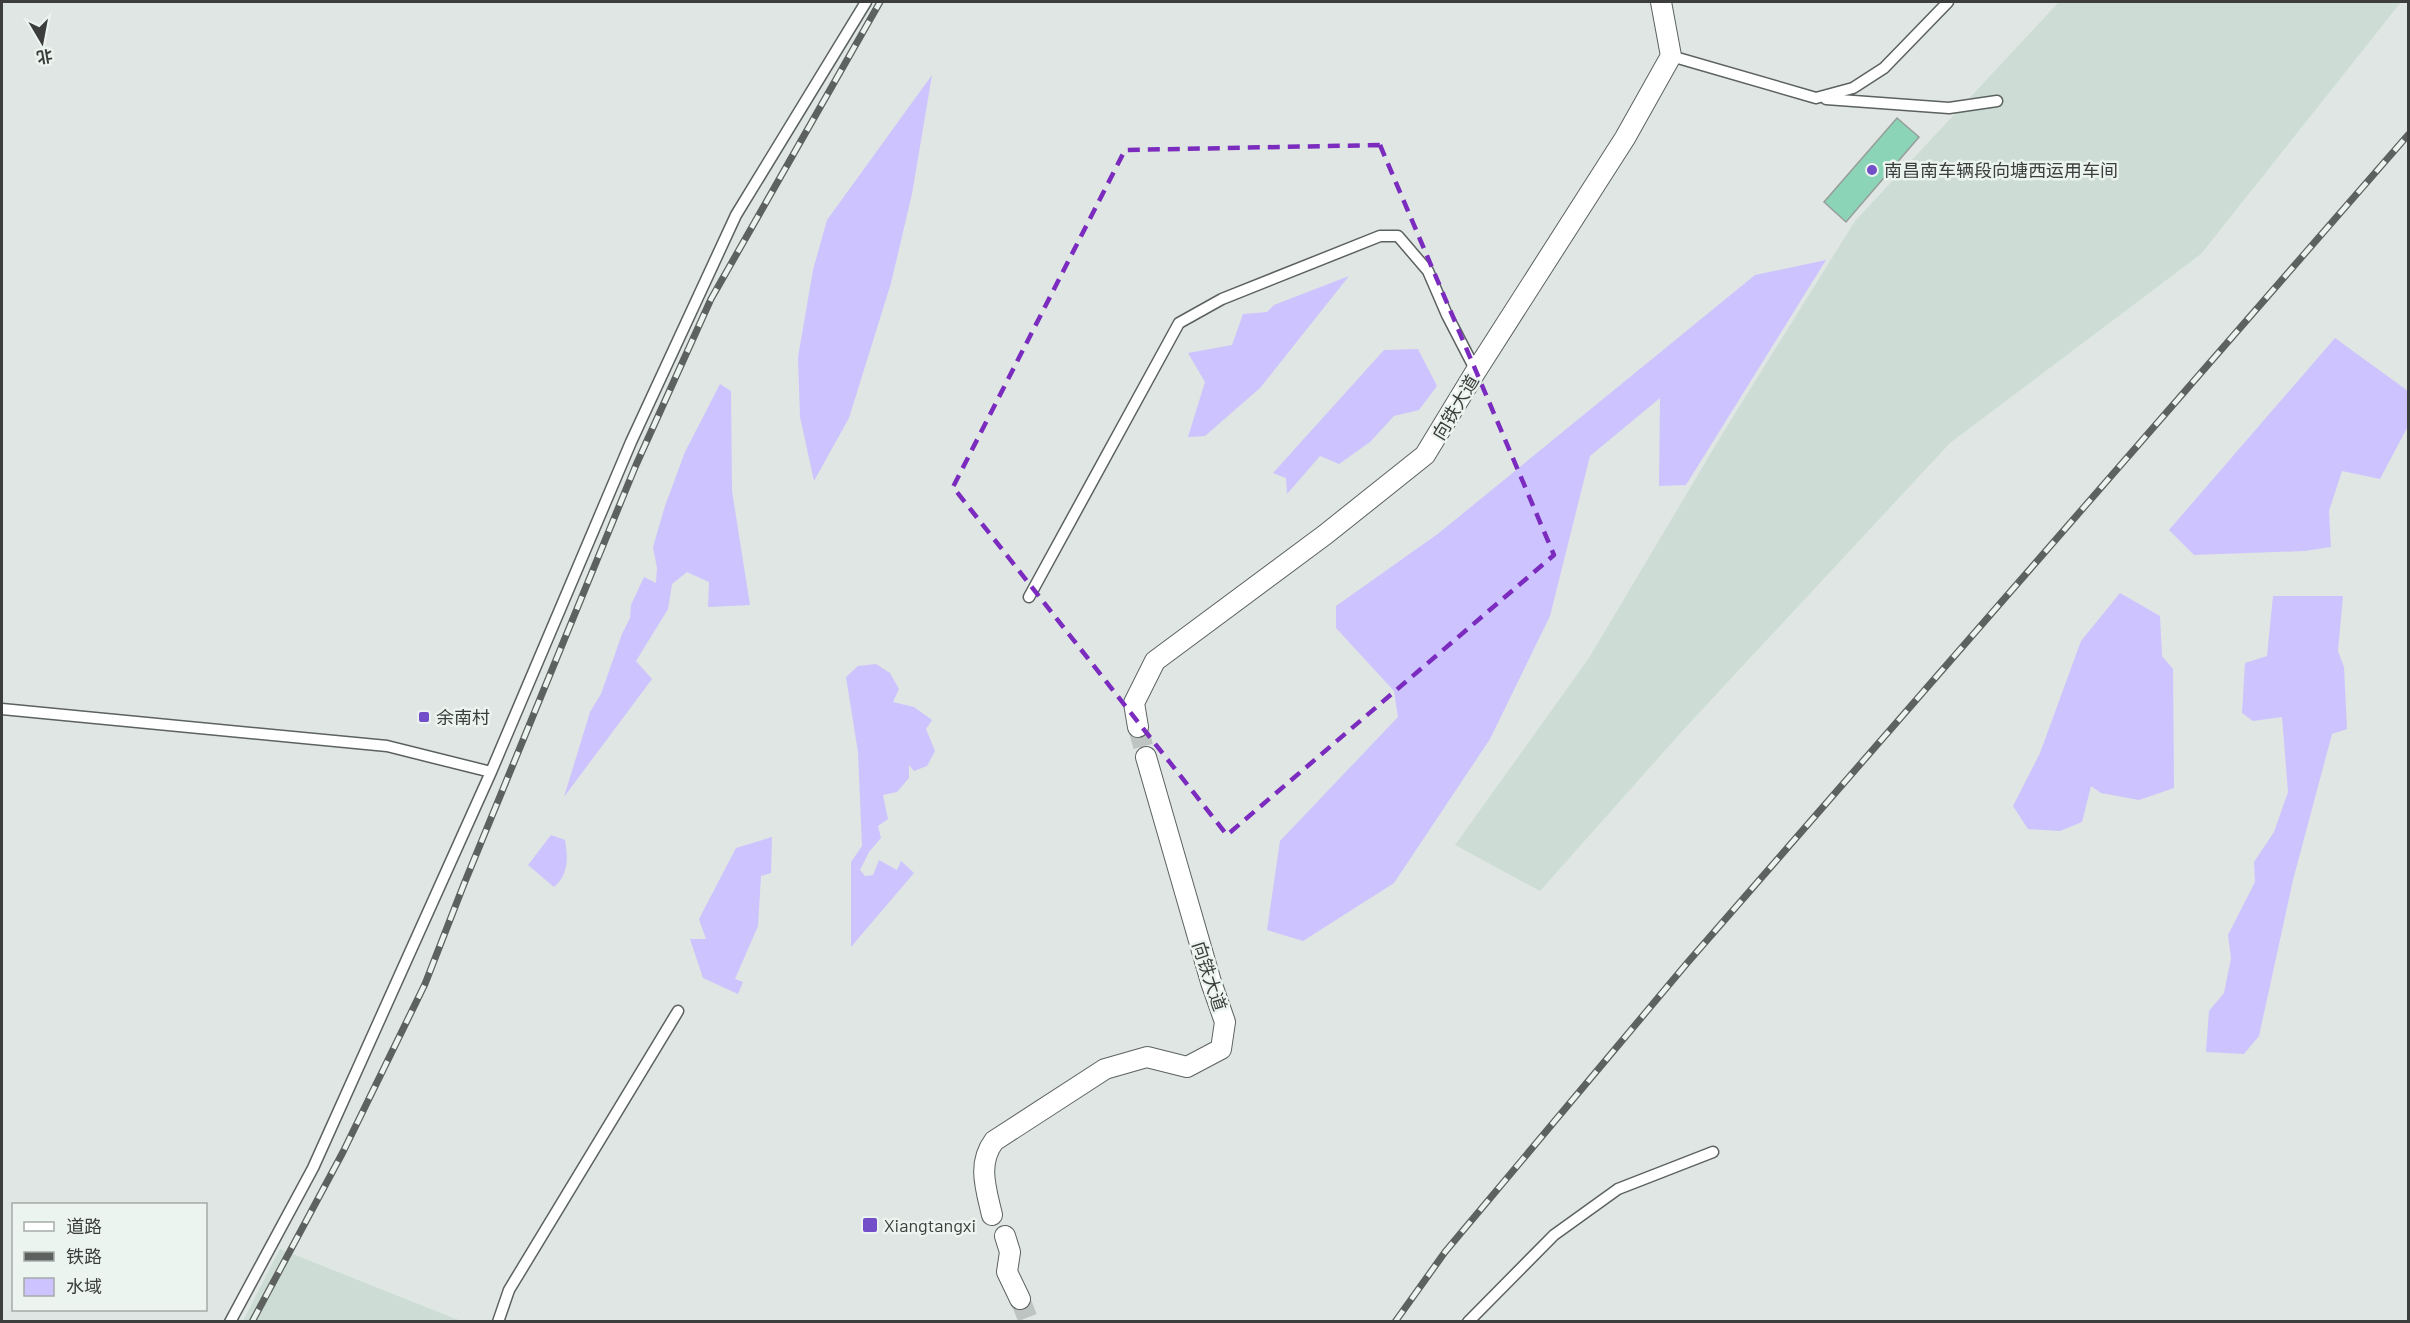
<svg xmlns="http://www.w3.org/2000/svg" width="2410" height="1323" font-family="Barlow,'Noto Sans SC',sans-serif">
  <rect width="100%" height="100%" fill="#dfe6e3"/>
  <!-- built -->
  <path fill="#cdddd6" d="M 2059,2 L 2401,2 L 2201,254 L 1950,443 L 1684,729 L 1540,891 L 1455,845 L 1589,658 L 1721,436 L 1855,221 Z
    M 280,1249 L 461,1321 L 243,1321 Z"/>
  <!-- water -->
  <path fill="#cdc3fe" d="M 932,75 L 912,194 L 891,283 L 849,418 L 814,481 L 800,417 L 798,357 L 813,270 L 827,220 Z
    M 1826,260 L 1686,485 L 1659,486 L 1660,398 L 1590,456 L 1550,616 L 1490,739 L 1394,883 L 1303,941 L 1267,930 L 1280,841 L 1398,717 L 1394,691 L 1336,628 L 1336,606 L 1439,533 L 1755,275 Z
    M 1349,276 L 1260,388 L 1205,436 L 1188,437 L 1205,382 L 1188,353 L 1232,345 L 1243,314 L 1267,312 L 1274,305 Z
    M 2335,338 L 2408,391 L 2408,426 L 2380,479 L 2342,471 L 2329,511 L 2331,547 L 2304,551 L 2194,555 L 2169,530 Z
    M 1418,349 L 1437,386 L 1419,410 L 1394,416 L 1370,442 L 1339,464 L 1320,456 L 1287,494 L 1286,478 L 1273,473 L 1384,350 Z
    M 720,384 L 731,391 L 732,491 L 750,605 L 708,607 L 709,582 L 687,572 L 672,584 L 668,609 L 636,661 L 652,679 L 564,797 L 590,712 L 601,694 L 622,634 L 630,618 L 631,605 L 644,577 L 656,583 L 657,568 L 653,547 L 665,506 L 685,452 Z
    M 2120,593 L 2160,616 L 2162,656 L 2173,669 L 2174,788 L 2139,800 L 2101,793 L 2091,786 L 2082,822 L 2060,831 L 2028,829 L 2013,806 L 2040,753 L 2081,641 Z
    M 2273,596 L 2343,596 L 2338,651 L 2344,667 L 2347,729 L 2332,734 L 2293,880 L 2259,1036 L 2244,1054 L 2206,1052 L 2209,1011 L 2224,993 L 2231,958 L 2228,935 L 2255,882 L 2254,862 L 2274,832 L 2288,792 L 2282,717 L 2253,721 L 2242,713 L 2245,663 L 2267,656 Z
    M 876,664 L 890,673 L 899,689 L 893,702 L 914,707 L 932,720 L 926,729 L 935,751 L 927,766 L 914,771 L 909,765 L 909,778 L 897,792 L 883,795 L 888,819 L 878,826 L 881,838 L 869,852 L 860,870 L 865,876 L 873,875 L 879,860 L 897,870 L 901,861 L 914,873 L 851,947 L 851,862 L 862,846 L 858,752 L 846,677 L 858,666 Z
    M 551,835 L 565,840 C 568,858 569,874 554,887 L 528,865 Z
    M 772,837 L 771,873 L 761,876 L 758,926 L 735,979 L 743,982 L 738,994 L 703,978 L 690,939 L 706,939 L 699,919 L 736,848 Z"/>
  <!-- building -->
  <path fill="#8cd4b7" stroke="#969d9a" stroke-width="1.5" d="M 1897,118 L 1919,137 L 1846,222 L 1824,202 Z"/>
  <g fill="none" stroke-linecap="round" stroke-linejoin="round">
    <!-- minor-tunnel -->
    <path stroke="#bec4c2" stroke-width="20" stroke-dasharray="20 10" stroke-linecap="butt" d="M 1138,727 L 1146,757
      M 1020,1299 L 1029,1322"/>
    <!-- service casing -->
    <g stroke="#5b625f" stroke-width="13">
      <path id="service" d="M 1671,56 L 1816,98 L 1853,88 L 1884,68 L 1948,2
        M 1826,99 L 1949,108 L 1997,101
        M 1029,597 L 1179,323 L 1222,299 L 1380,236 L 1398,236 L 1428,271 L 1447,315 L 1476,371
        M 2,709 L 387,746 L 491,772
        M 230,1322 L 313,1168 L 491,772 L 631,442 L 736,215 L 866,2
        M 498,1322 L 509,1290 L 678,1011
        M 1468,1322 L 1554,1235 L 1618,1189 L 1713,1152"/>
    </g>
    <!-- minor casing -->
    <g stroke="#5b625f" stroke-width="22">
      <path id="minor" d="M 1138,727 L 1134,703 L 1155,661 L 1326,534 L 1425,455 L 1476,371 L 1625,138 L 1671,56 L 1661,2
        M 992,1215 C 986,1189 977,1164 994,1141 L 1105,1069 L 1147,1057 L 1187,1067 L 1221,1049 L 1225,1022 L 1211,982 L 1146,757
        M 1005,1236 L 1010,1252 L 1007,1272 L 1020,1299"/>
    </g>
    <!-- service -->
    <use href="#service" stroke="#fff" stroke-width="10"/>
    <!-- minor -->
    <use href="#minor" stroke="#fff" stroke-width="20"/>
    <!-- rail casing -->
    <g stroke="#5d615f" stroke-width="7">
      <path id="rail" d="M 252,1322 L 343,1152 L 425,984 L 464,884 L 636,465 L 711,299 L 880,2
        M 1395,1322 L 1445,1252 L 1688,962 L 2408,135"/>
    </g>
    <!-- rail -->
    <use href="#rail" stroke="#ecf4f0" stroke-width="4.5" stroke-dasharray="14" stroke-linecap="butt"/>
  </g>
  <!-- marked area -->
  <path fill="none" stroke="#7b2cbf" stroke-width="4.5" stroke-dasharray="12 8" stroke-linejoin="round" d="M 1380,145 L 1554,555 L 1227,835 L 953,487 L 1125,150 Z"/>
  <!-- markers -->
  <g fill="#724fc9" stroke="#ecf4f0" stroke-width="2">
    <circle cx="1872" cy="170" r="6"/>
    <rect x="418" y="711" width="12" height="12" rx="3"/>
    <rect x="862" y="1217" width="16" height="16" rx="3"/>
  </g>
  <g text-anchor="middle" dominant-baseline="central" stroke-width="5" stroke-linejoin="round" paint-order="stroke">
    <!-- poi labels -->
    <g font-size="18" fill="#3b3e3c" stroke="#ecf4f0" text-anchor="start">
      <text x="1884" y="170">南昌南车辆段向塘西运用车间</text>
      <text x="436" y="717">余南村</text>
      <text x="884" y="1225">Xiangtangxi</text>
    </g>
    <!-- street labels -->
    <g font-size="18" fill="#3b3e3c" stroke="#ecf4f0">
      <text transform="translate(1455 407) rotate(-59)">向铁大道</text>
      <text transform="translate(1210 976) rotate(72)">向铁大道</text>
    </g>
  </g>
  <!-- border -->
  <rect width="2410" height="1323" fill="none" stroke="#3b3e3c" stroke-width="6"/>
  <!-- legend -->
  <rect x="12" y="1203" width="195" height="108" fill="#ecf4f0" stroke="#a5aba8" stroke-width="1.5"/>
  <rect x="24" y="1222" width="30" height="9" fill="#ffffff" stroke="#a5aba8" stroke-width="1.5"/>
  <text x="66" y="1233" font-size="18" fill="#3b3e3c">道路</text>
  <rect x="24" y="1252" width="30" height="9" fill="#5d615f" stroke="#a5aba8" stroke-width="1.5"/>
  <text x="66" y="1263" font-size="18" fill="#3b3e3c">铁路</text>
  <rect x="24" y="1278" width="30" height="18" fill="#cdc3fe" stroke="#a5aba8" stroke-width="1.5"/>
  <text x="66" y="1293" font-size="18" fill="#3b3e3c">水域</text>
  <!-- north arrow -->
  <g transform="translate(42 42) rotate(170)" stroke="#ecf4f0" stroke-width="4.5" paint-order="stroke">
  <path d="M0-4.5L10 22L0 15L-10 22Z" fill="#3b3e3c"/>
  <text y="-9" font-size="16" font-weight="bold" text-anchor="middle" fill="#3b3e3c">北</text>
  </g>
</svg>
